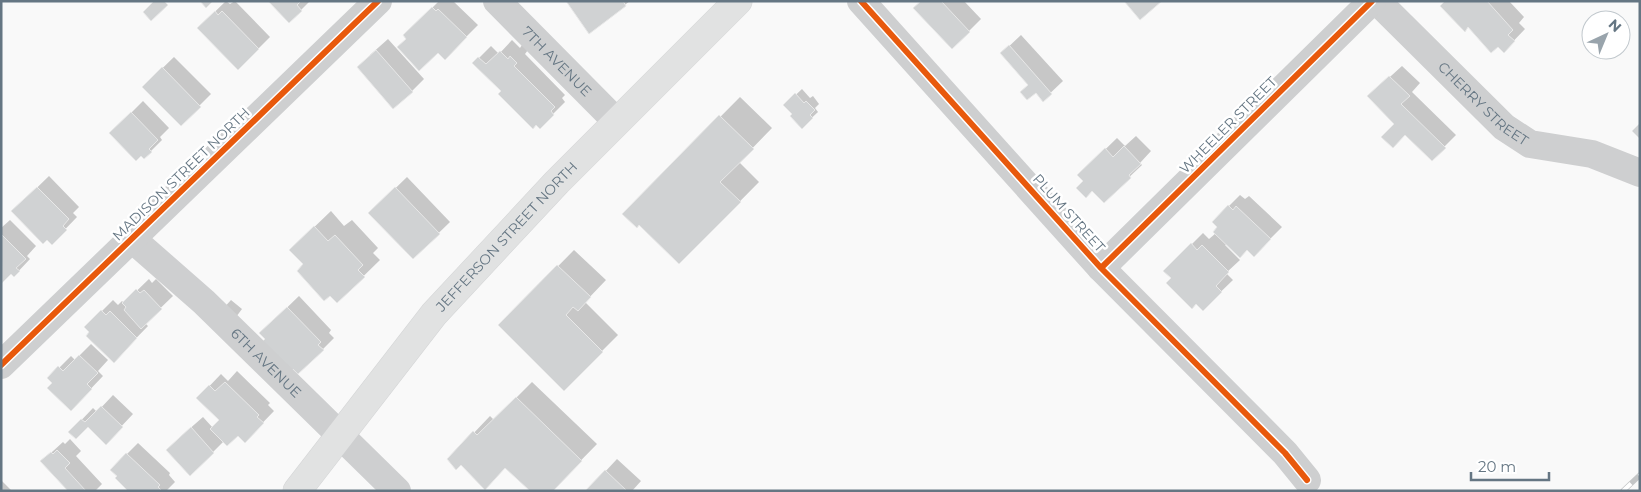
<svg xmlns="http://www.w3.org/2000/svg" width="1641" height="492" font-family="Montserrat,sans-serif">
  <rect width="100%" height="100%" fill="#f9f9f9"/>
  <!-- shadow -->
  <path fill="#0003" d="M 226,1 L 230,4 L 235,1 L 270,37 L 238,69 L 198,28 Z
    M 270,1 L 310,1 L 289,22 Z
    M 439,1 L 453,1 L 478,25 L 445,58 L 416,24 Z
    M 567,1 L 630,1 L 589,32 Z
    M 922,1 L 964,1 L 981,19 L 952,48 Z
    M 1447,1 L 1509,1 L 1524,17 L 1519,23 L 1525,29 L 1504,51 Z
    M 1021,35 L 1063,81 L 1043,100 L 1002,53 Z
    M 388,39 L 424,79 L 412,91 L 370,55 Z
    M 512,40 L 520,48 L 522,45 L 528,50 L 525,54 L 565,95 L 562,98 L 565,102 L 540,127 L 474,63 L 491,46 L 499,54 Z
    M 174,57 L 211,94 L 181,124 L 143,87 Z
    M 1402,66 L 1420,83 L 1412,92 L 1456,135 L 1432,159 L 1396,124 L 1381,85 Z
    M 802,89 L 810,98 L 813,96 L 819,104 L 815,108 L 818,112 L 802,127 L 785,105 Z
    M 740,97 L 772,128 L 739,162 L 759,182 L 679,263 L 639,223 L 624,214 Z
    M 143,101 L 169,128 L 160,137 L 162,140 L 144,158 L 111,133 Z
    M 1136,136 L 1151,151 L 1140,163 L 1142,165 L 1104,201 L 1079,175 L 1117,138 L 1125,146 Z
    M 49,176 L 79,207 L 73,213 L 77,217 L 52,243 L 13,211 Z
    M 407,177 L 450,222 L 413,258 L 370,213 Z
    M 1240,195 L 1245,199 L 1249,196 L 1282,227 L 1254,255 L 1247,249 L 1227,244 L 1225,245 L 1240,260 L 1226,273 L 1233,280 L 1203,309 L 1165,271 L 1203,233 L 1209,239 L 1216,233 L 1219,227 L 1213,222 Z
    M 331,211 L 344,226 L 352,220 L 378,248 L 373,253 L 380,260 L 337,302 L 305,264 L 307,234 Z
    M 10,220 L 36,246 L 27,256 L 30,259 L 14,276 L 11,273 L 2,282 L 1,228 Z
    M 574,250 L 606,280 L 585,302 L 618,335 L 564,389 L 500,325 Z
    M 149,279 L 152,283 L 156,279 L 173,296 L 145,323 L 148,326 L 114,361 L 86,327 L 113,300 L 118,305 L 122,301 L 124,303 Z
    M 299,296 L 331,330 L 329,333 L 334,338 L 323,349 L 272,322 Z
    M 231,300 L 242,309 L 236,317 L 220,312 Z
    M 91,344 L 108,360 L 98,371 L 103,376 L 82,398 L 49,378 L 71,356 L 75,360 Z
    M 237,371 L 270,403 L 268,405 L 274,411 L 245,441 L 238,434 L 224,441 L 213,452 L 179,438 L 203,417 L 213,428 L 221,420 L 198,398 L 221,374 L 228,381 Z
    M 532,382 L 597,444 L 551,491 L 506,466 L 449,459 L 490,416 L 494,420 Z
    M 113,395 L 133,414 L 117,431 L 88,426 L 70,432 L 93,408 L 97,412 Z
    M 70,439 L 81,451 L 76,456 L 102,484 L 95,491 L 69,491 L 42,461 L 63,442 L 65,444 Z
    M 138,443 L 170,473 L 169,475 L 175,482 L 166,491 L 130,491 L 111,470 Z
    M 617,459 L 641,481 L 632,491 L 587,491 Z
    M 1,480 L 11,490 L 10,491 L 1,491 Z"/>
  <!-- building -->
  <path fill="#d0d2d3" stroke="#e8e8e8" d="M 154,1 L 164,1 L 168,5 L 151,21 L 143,12 Z
    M 200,1 L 213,1 L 206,8 Z
    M 268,1 L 301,1 L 297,5 L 302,11 L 289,23 Z
    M 566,1 L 623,1 L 626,6 L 589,34 Z
    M 921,1 L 941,1 L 970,32 L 952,49 L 913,8 Z
    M 1124,1 L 1162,1 L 1140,20 Z
    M 1445,1 L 1487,1 L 1513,30 L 1508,35 L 1515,41 L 1504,53 L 1498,47 L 1491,53 L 1468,27 L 1465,32 L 1440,6 Z
    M 432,7 L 436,11 L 438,9 L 467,37 L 445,60 L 438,53 L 419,71 L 397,47 L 406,39 L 403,35 Z
    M 215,11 L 218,15 L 222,11 L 259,49 L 238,70 L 197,28 Z
    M 1009,45 L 1052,94 L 1043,102 L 1036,93 L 1027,100 L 1020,92 L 1028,85 L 1000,53 Z
    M 376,50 L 413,92 L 393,109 L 357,67 Z
    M 500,51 L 508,59 L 510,56 L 517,63 L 514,66 L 555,107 L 551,111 L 554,115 L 540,129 L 536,125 L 533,129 L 498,94 L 501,91 L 472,63 L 478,57 L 486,64 Z
    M 162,67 L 201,107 L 181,126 L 142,87 Z
    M 1389,76 L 1410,96 L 1401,104 L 1446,148 L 1432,161 L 1405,135 L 1393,148 L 1381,137 L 1394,124 L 1367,96 Z
    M 795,93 L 804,103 L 806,101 L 815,110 L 810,115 L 813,118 L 802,129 L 790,116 L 792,114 L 783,105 Z
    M 131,112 L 158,140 L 149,149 L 152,152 L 144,159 L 141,156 L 136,161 L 109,133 Z
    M 719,115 L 754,149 L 720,182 L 741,202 L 679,264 L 639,225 L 637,228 L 622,214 Z
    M 1640,123 L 1640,139 L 1632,131 Z
    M 1124,146 L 1141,164 L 1129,175 L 1131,178 L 1104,203 L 1092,191 L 1086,198 L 1076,188 L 1083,181 L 1077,175 L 1105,148 L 1113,157 Z
    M 37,187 L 69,219 L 63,226 L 67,230 L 52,245 L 47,240 L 43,244 L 11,211 Z
    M 395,187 L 440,234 L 413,259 L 368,213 Z
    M 1228,205 L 1233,210 L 1236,206 L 1271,239 L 1254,257 L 1247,250 L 1240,258 L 1213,232 L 1217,227 L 1212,222 Z
    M 314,226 L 328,241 L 335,235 L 363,265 L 358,270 L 365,277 L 337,303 L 330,296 L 324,301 L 297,271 L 303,264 L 289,250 Z
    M 1,234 L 26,259 L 16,268 L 20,271 L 14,277 L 11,274 L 2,283 Z
    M 1191,243 L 1197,250 L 1202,245 L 1229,272 L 1216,286 L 1222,292 L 1203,311 L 1196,304 L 1192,309 L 1166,283 L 1171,278 L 1163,271 Z
    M 557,265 L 591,297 L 578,311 L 573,307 L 566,315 L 603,352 L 564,391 L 498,325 Z
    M 136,289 L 140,293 L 144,290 L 162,309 L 141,329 L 124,310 L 126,307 L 122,303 Z
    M 287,307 L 321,342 L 318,345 L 324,350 L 298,374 L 293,369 L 291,371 L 263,341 L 265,339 L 259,333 Z
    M 101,310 L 106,315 L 110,311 L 137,338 L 114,363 L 86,336 L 89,332 L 84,327 Z
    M 79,355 L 98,373 L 87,384 L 92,389 L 71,411 L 47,388 L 52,383 L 47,378 L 58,366 L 63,371 Z
    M 225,382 L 259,415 L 257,417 L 264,423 L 245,443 L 238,436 L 227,446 L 210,429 L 219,420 L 196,398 L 209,385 L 215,391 Z
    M 516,397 L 582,461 L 553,491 L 530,491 L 505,468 L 485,490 L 461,465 L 456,470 L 447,459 L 473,431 L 477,435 Z
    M 101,406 L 123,427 L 106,445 L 88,427 L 76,439 L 68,432 L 81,419 L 85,422 Z
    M 191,427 L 214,453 L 190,476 L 166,450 Z
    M 57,450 L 70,463 L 65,468 L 86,491 L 68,491 L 40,461 L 51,452 L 53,454 Z
    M 126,453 L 160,485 L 158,487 L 162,491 L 128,491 L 115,478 L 117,476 L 110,470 Z
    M 605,470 L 627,491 L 585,491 Z"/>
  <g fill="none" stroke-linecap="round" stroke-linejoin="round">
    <!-- secondary casing -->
    <g stroke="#d5d6d7" stroke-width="29">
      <g id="secondary">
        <path id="s4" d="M 297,491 L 434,314 L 557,182 L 738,1"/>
      </g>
    </g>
    <!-- minor -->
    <g stroke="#cecfd0" stroke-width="28">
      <path id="s1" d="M 497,1 L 616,121"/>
      <path d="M 861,1 L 1101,268 L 1285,453 L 1307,480"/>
      <path id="s2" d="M 1377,1 L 1504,127 L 1530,144 L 1592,154 L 1640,173"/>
      <path id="s3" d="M 131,238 L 204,302 L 397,491"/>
      <path d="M 1101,268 L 1372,1"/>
      <path d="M 1,365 L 378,1"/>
    </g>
    <!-- secondary -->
    <use href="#secondary" stroke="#e1e2e2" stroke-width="28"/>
    <!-- rail casing -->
    <g stroke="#c3c5c6" stroke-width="5.5">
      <path id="rail" d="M 1623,491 L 1640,475"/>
    </g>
    <!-- rail -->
    <use href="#rail" stroke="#fff" stroke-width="4" stroke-dasharray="11" stroke-linecap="butt"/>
    <!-- cycleway casing -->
    <g stroke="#fff" stroke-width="9">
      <path id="cycleway" d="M 861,1 L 1101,268 L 1285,453 L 1307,480
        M 1101,268 L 1372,1
        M 1,365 L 378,1"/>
    </g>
    <!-- cycleway -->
    <use href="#cycleway" stroke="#e8590c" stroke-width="6"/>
  </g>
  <g text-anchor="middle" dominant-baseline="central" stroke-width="5" stroke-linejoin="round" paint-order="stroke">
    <!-- street labels -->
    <g font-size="14" fill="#657683" stroke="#fff">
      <text stroke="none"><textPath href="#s1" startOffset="85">7TH AVENUE</textPath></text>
      <text stroke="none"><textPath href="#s2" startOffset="148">CHERRY STREET</textPath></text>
      <text transform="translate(1228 125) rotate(-45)">WHEELER STREET</text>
      <text transform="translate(181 174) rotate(-44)">MADISON STREET NORTH</text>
      <text transform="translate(1069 213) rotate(48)">PLUM STREET</text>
      <text stroke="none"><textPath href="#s4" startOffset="330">JEFFERSON STREET NORTH</textPath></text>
      <text stroke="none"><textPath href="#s3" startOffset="184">6TH AVENUE</textPath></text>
    </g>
  </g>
  <!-- border -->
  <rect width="1641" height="492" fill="none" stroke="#657683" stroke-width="5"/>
  <!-- north arrow -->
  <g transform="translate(1606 35) rotate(44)"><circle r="24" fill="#ffffff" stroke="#c1c8cd"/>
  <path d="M0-4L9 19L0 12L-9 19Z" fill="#99a4ac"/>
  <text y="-8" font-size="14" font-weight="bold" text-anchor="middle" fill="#657683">N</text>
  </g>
  <!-- scale -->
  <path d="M1471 472v8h78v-8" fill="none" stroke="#657683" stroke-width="2.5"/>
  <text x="1478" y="472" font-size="15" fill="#657683" stroke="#ffffff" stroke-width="4" paint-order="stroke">20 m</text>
</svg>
